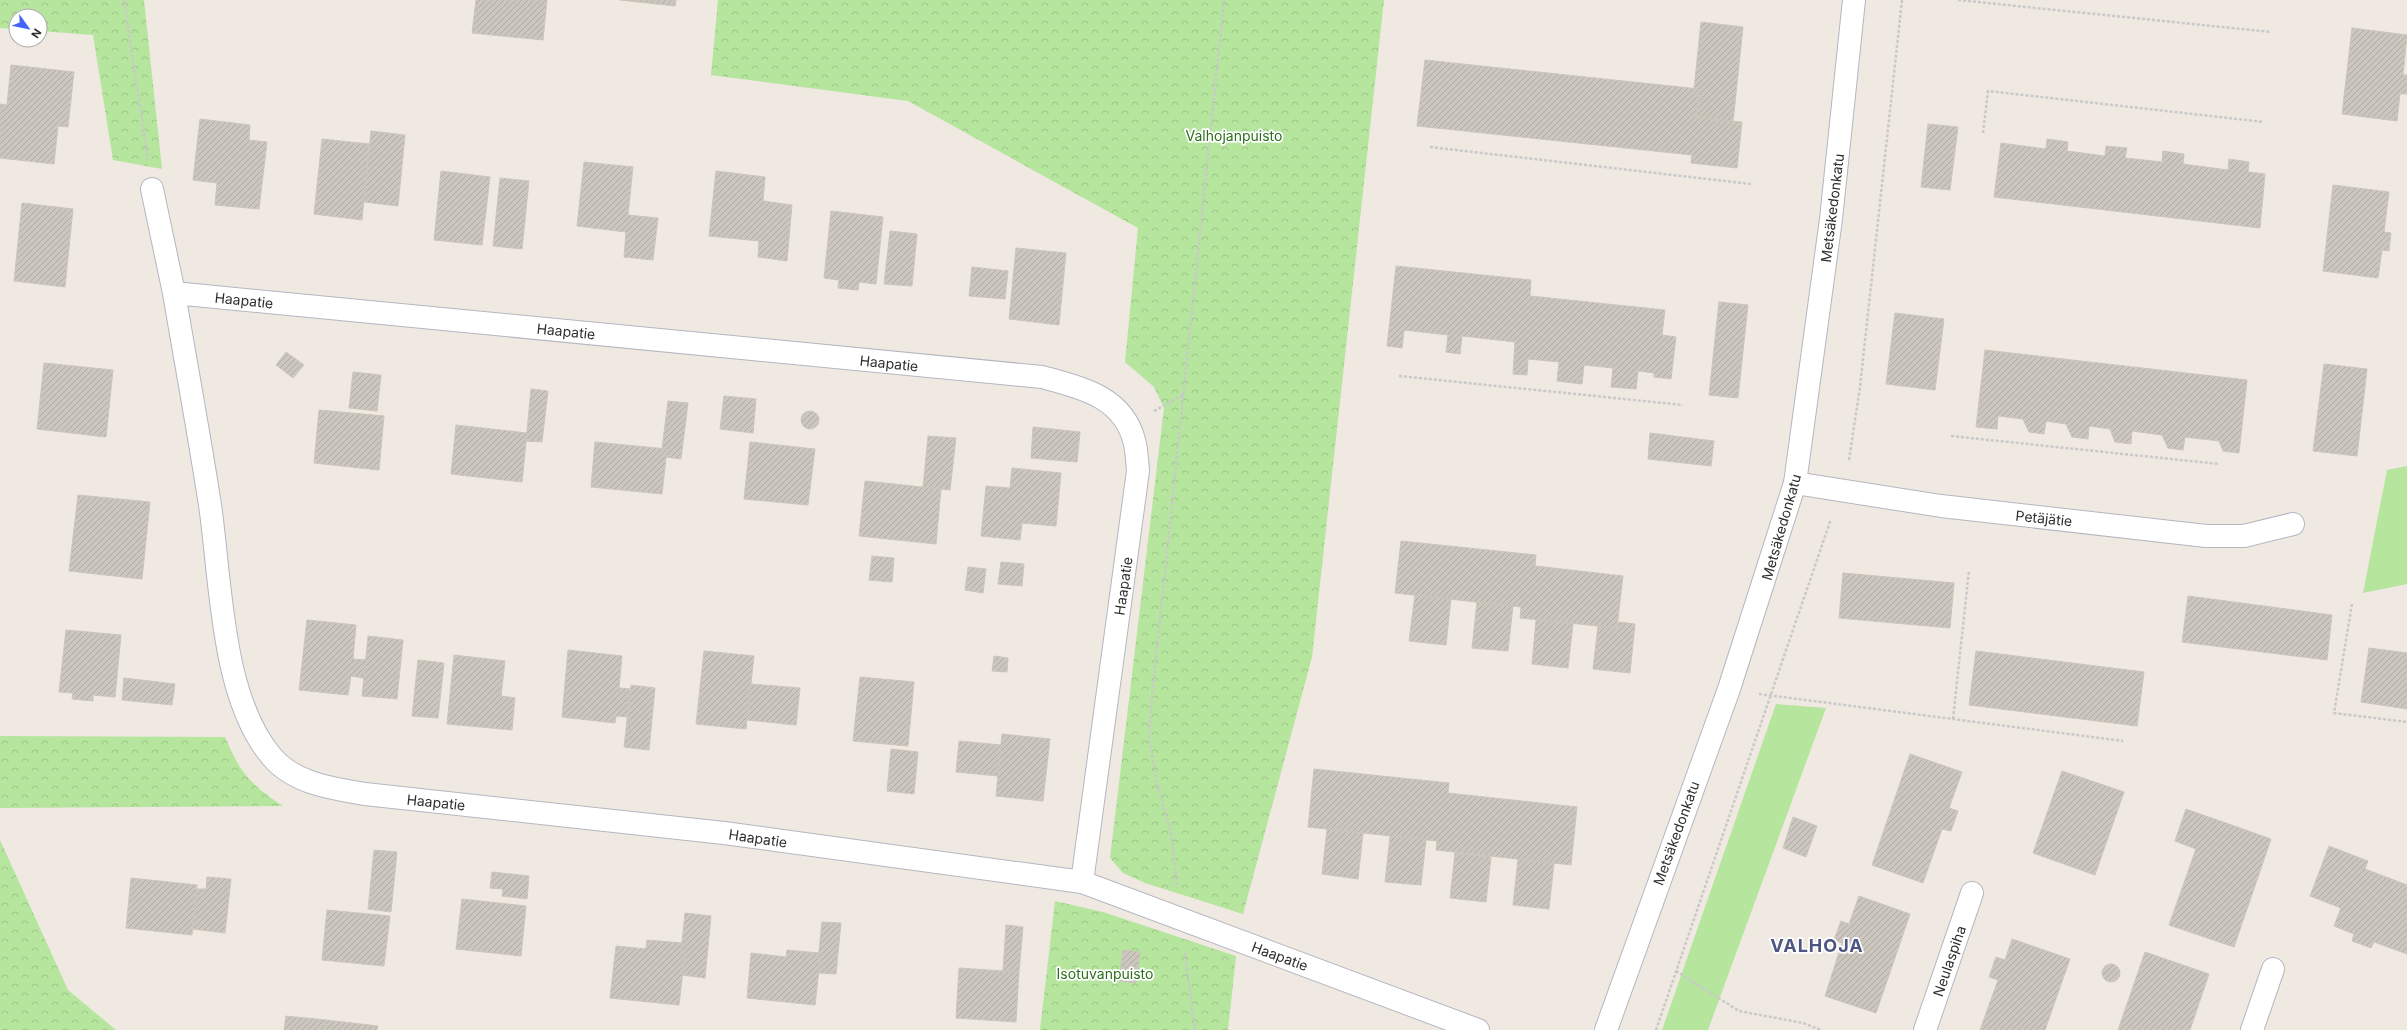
<svg xmlns="http://www.w3.org/2000/svg" width="2407" height="1030" font-family="Inter,sans-serif">
  <defs>
    <pattern id="forest-crowns" width="20" height="18" patternUnits="userSpaceOnUse"><rect width="20" height="18" fill="#b6e59e"/><path d="M2 6a3 3 0 1 1 6 0M12 15a3 3 0 1 1 6 0" fill="none" stroke="#9dc588"/></pattern>
    <pattern id="building-hatch" width="6" height="6" patternUnits="userSpaceOnUse"><rect width="6" height="6" fill="#cbc7bf"/><path d="M-1 1l2-2M0 6l6-6M5 7l2-2" fill="none" stroke="#afaba4"/></pattern>
  </defs>
  <rect width="100%" height="100%" fill="#efe9e1"/>
  <!-- grass -->
  <path fill="#b6e59e" d="M 2407,466 L 2407,584 L 2363,593 L 2387,470 Z
    M 1776,704 L 1826,708 L 1708,1030 L 1662,1030 Z"/>
  <!-- forest -->
  <path fill="url(#forest-crowns)" d="M 0,0 L 144,0 L 162,169 L 113,160 L 93,35 L 40,31 L 40,16 L 16,16 L 16,29 L 0,28 Z
    M 718,0 L 1384,0 L 1312,657 L 1243,914 L 1145,883 L 1123,873 L 1110,858 L 1164,408 L 1154,387 L 1125,362 L 1138,228 L 908,101 L 711,75 Z
    M 0,736 L 225,737 C 241,774 249,783 283,806 L 0,808 Z
    M 0,840 L 68,990 L 116,1030 L 0,1030 Z
    M 1055,901 L 1103,912 L 1236,956 L 1228,1030 L 1040,1030 Z"/>
  <!-- building -->
  <path fill="url(#building-hatch)" stroke="#cbc5ba" d="M 476,0 L 547,0 L 543,40 L 472,33 Z
    M 620,0 L 676,0 L 675,6 Z
    M 1701,22 L 1743,27 L 1733,122 L 1696,118 L 1699,89 L 1694,89 Z
    M 2352,28 L 2407,35 L 2403,75 L 2407,75 L 2407,94 L 2400,94 L 2397,121 L 2342,114 Z
    M 1425,60 L 1699,89 L 1696,118 L 1742,122 L 1737,168 L 1691,163 L 1692,155 L 1417,126 Z
    M 11,65 L 74,72 L 68,127 L 58,126 L 54,164 L 0,158 L 0,104 L 7,105 Z
    M 200,119 L 250,125 L 249,140 L 267,142 L 259,209 L 215,205 L 217,183 L 193,180 Z
    M 1928,124 L 1958,127 L 1950,190 L 1921,187 Z
    M 371,131 L 405,135 L 398,206 L 364,202 Z
    M 322,139 L 369,144 L 362,220 L 314,214 Z
    M 2047,139 L 2068,142 L 2067,151 L 2105,156 L 2106,146 L 2127,148 L 2125,158 L 2162,162 L 2163,151 L 2184,154 L 2183,164 L 2228,170 L 2229,159 L 2249,162 L 2248,172 L 2265,174 L 2260,228 L 1994,197 L 2001,143 L 2046,149 Z
    M 584,162 L 633,167 L 628,215 L 658,218 L 653,260 L 624,257 L 626,232 L 577,226 Z
    M 441,171 L 490,177 L 482,245 L 434,240 Z
    M 716,171 L 765,177 L 763,201 L 792,205 L 787,261 L 758,257 L 759,241 L 709,236 Z
    M 500,178 L 529,181 L 522,249 L 493,246 Z
    M 2333,185 L 2389,192 L 2384,232 L 2391,233 L 2389,251 L 2382,250 L 2378,278 L 2323,271 Z
    M 22,203 L 73,209 L 65,287 L 14,281 Z
    M 831,211 L 883,217 L 876,284 L 859,282 L 858,290 L 838,288 L 839,280 L 824,278 Z
    M 890,231 L 917,234 L 912,286 L 884,284 Z
    M 1016,248 L 1066,253 L 1059,325 L 1009,319 Z
    M 1396,266 L 1531,280 L 1530,296 L 1665,310 L 1662,335 L 1676,337 L 1671,379 L 1654,377 L 1654,373 L 1638,371 L 1636,389 L 1611,387 L 1613,368 L 1584,365 L 1582,384 L 1557,381 L 1559,362 L 1528,359 L 1527,375 L 1513,374 L 1515,342 L 1462,336 L 1460,354 L 1446,352 L 1448,335 L 1404,330 L 1402,348 L 1387,346 Z
    M 972,267 L 1008,271 L 1005,299 L 969,296 Z
    M 1719,302 L 1748,305 L 1738,398 L 1709,395 Z
    M 1895,313 L 1944,319 L 1935,390 L 1886,384 Z
    M 1985,350 L 2247,380 L 2239,453 L 2223,451 L 2219,441 L 2185,437 L 2183,450 L 2168,448 L 2162,435 L 2132,431 L 2131,444 L 2115,442 L 2110,429 L 2089,426 L 2088,439 L 2072,437 L 2066,424 L 2046,421 L 2044,434 L 2029,432 L 2023,419 L 1998,416 L 1997,429 L 1976,427 Z
    M 286,352 L 304,365 L 293,378 L 276,365 Z
    M 44,363 L 113,370 L 106,437 L 37,429 Z
    M 2324,364 L 2367,369 L 2357,456 L 2313,451 Z
    M 353,372 L 381,375 L 377,411 L 349,408 Z
    M 531,389 L 548,391 L 542,442 L 526,441 Z
    M 724,396 L 756,399 L 753,433 L 720,429 Z
    M 668,401 L 688,403 L 681,459 L 666,457 L 667,449 L 662,449 Z
    M 319,410 L 384,416 L 379,470 L 314,463 Z
    M801 420a9 9 0 1 1 18 0a9 9 0 1 1-18 0Z
    M 456,425 L 527,433 L 522,482 L 451,474 Z
    M 1033,427 L 1080,432 L 1077,462 L 1031,458 Z
    M 1650,433 L 1714,441 L 1711,466 L 1648,459 Z
    M 928,436 L 956,438 L 950,490 L 923,487 Z
    M 595,442 L 667,449 L 662,494 L 591,487 Z
    M 750,442 L 815,449 L 808,505 L 744,499 Z
    M 1012,468 L 1061,473 L 1056,526 L 1022,523 L 1020,540 L 981,536 L 986,486 L 1010,488 Z
    M 865,481 L 941,489 L 936,544 L 859,536 Z
    M 78,495 L 150,502 L 142,579 L 69,571 Z
    M 1401,541 L 1536,555 L 1535,566 L 1623,576 L 1617,628 L 1520,618 L 1521,607 L 1395,593 Z
    M 872,556 L 894,558 L 892,582 L 869,580 Z
    M 1001,562 L 1024,564 L 1022,586 L 998,584 Z
    M 968,567 L 986,569 L 983,593 L 965,590 Z
    M 1843,573 L 1954,583 L 1950,628 L 1839,618 Z
    M 1415,595 L 1451,599 L 1446,645 L 1409,641 Z
    M 2188,596 L 2332,615 L 2327,660 L 2182,642 Z
    M 1477,602 L 1513,606 L 1508,651 L 1472,648 Z
    M 307,620 L 356,625 L 353,659 L 366,660 L 364,678 L 351,676 L 348,695 L 299,690 Z
    M 1536,620 L 1573,624 L 1568,668 L 1532,664 Z
    M 1619,622 L 1635,624 L 1630,673 L 1593,669 L 1598,626 L 1617,628 Z
    M 66,630 L 121,635 L 115,697 L 93,695 L 93,701 L 72,699 L 73,693 L 59,692 Z
    M 368,636 L 403,640 L 397,699 L 362,696 Z
    M 2369,648 L 2407,653 L 2407,709 L 2361,702 Z
    M 568,650 L 622,656 L 619,688 L 630,689 L 628,717 L 616,716 L 615,723 L 562,717 Z
    M 704,651 L 754,656 L 746,729 L 696,724 Z
    M 1976,651 L 2144,672 L 2137,726 L 1969,705 Z
    M 454,655 L 505,661 L 501,696 L 515,698 L 512,730 L 447,724 Z
    M 994,656 L 1008,658 L 1007,672 L 992,671 Z
    M 418,660 L 444,663 L 438,718 L 412,716 Z
    M 860,677 L 914,682 L 908,746 L 853,741 Z
    M 124,678 L 175,684 L 172,705 L 122,700 Z
    M 751,684 L 800,688 L 796,725 L 747,720 Z
    M 631,685 L 655,688 L 649,750 L 624,747 Z
    M 1002,734 L 1050,739 L 1043,801 L 996,796 Z
    M 959,741 L 1001,745 L 998,776 L 956,772 Z
    M 891,749 L 918,752 L 914,794 L 887,791 Z
    M 1910,754 L 1962,772 L 1949,808 L 1958,811 L 1951,831 L 1942,829 L 1923,883 L 1872,865 Z
    M 1314,769 L 1449,783 L 1448,793 L 1577,807 L 1571,865 L 1436,850 L 1437,841 L 1308,827 Z
    M 2062,771 L 2124,792 L 2095,875 L 2033,853 Z
    M 2186,809 L 2271,839 L 2234,947 L 2169,925 L 2196,849 L 2175,841 Z
    M 1793,817 L 1817,826 L 1806,857 L 1783,848 Z
    M 1327,829 L 1363,833 L 1358,879 L 1322,874 Z
    M 1390,836 L 1426,840 L 1421,885 L 1385,882 Z
    M 2329,846 L 2368,861 L 2365,869 L 2407,885 L 2407,954 L 2374,942 L 2371,948 L 2352,941 L 2354,934 L 2334,926 L 2341,908 L 2310,896 Z
    M 374,850 L 397,852 L 391,912 L 368,909 Z
    M 1455,853 L 1491,857 L 1486,902 L 1450,898 Z
    M 1518,859 L 1554,863 L 1549,909 L 1513,905 Z
    M 492,872 L 529,876 L 527,899 L 502,896 L 503,889 L 490,888 Z
    M 207,877 L 231,879 L 225,933 L 193,929 L 197,889 L 206,889 Z
    M 131,878 L 197,885 L 192,935 L 126,928 Z
    M 1859,896 L 1910,914 L 1876,1013 L 1825,996 L 1842,943 L 1834,940 L 1841,921 L 1849,924 Z
    M 462,899 L 526,906 L 521,956 L 456,949 Z
    M 327,910 L 390,916 L 384,966 L 322,960 Z
    M 685,913 L 711,916 L 705,978 L 682,975 L 685,953 L 681,952 Z
    M 822,922 L 841,923 L 836,974 L 819,973 L 820,961 L 818,960 Z
    M 1006,925 L 1023,927 L 1019,972 L 1003,971 Z
    M 2012,939 L 2070,959 L 2045,1030 L 1980,1030 L 1998,980 L 1989,977 L 1996,957 L 2005,960 Z
    M 647,940 L 682,943 L 681,952 L 685,953 L 679,1005 L 610,998 L 616,946 L 646,949 Z
    M 787,950 L 819,953 L 818,960 L 820,961 L 815,1005 L 747,998 L 751,953 L 786,957 Z
    M 1123,950 L 1140,952 L 1136,983 L 1119,981 Z
    M 2145,952 L 2209,974 L 2190,1030 L 2118,1030 Z
    M2102 973a9 9 0 1 1 18 0a9 9 0 1 1-18 0Z
    M 959,968 L 1019,972 L 1016,1022 L 956,1018 Z
    M 286,1016 L 326,1020 L 325,1030 L 284,1030 Z
    M 326,1020 L 378,1026 L 377,1030 L 325,1030 Z"/>
  <g fill="none" stroke-linecap="round" stroke-linejoin="round">
    <!-- street casing -->
    <g stroke="#b4b7c1" stroke-width="24">
      <path id="street" d="M 152,189 L 174,293
        M 1795,483 L 1941,506 L 2206,536 L 2244,536 L 2293,524
        M 1082,882 L 1138,471 C 1137,461 1137,450 1134,440 C 1122,396 1081,388 1042,377 L 174,293 C 186,364 199,434 210,505 C 221,580 221,698 272,757 C 295,784 332,788 365,794 L 724,833 L 1082,882 L 1478,1030
        M 1925,1030 L 1972,893
        M 2252,1030 L 2273,969"/>
    </g>
    <!-- secondary casing -->
    <g stroke="#b4b7c1" stroke-width="24">
      <path id="secondary" d="M 1606,1030 L 1729,689 L 1795,483 L 1831,219 L 1854,0"/>
    </g>
    <!-- path -->
    <path stroke="#c9c9c9" stroke-width="2.5" stroke-dasharray="3 2" stroke-linecap="butt" d="M 124,0 L 148,160
      M 1958,0 L 2271,32
      M 1983,133 L 1988,91 L 2264,122
      M 1430,147 L 1751,184
      M 1399,376 L 1683,405
      M 1154,411 L 1183,395
      M 1951,436 L 2219,464
      M 1849,460 L 1860,387 L 1902,0
      M 2352,604 L 2334,713 L 2407,722
      M 1759,694 L 2123,741
      M 1953,719 L 1969,570
      M 1177,885 L 1171,832 L 1158,787 L 1149,739 L 1151,707 L 1224,0
      M 1185,953 L 1195,1030
      M 1676,971 L 1739,1011 L 1803,1023 L 1821,1030
      M 1656,1030 L 1831,519"/>
    <!-- street -->
    <use href="#street" stroke="#fff" stroke-width="22"/>
    <!-- secondary -->
    <use href="#secondary" stroke="#fff" stroke-width="22"/>
  </g>
  <g text-anchor="middle" dominant-baseline="central" stroke-width="3.5" stroke-linejoin="round" paint-order="stroke">
    <!-- park labels -->
    <g font-size="14" fill="#2c6e1b" stroke="#fff">
      <text x="1234" y="135">Valhojanpuisto</text>
      <text x="1105" y="973">Isotuvanpuisto</text>
    </g>
    <!-- street labels -->
    <g font-size="14" fill="#2e2e2e" stroke="#fff">
      <text transform="translate(1832 208) rotate(-83)">Metsäkedonkatu</text>
      <text transform="translate(244 300) rotate(6)">Haapatie</text>
      <text transform="translate(566 331) rotate(6)">Haapatie</text>
      <text transform="translate(889 363) rotate(6)">Haapatie</text>
      <text transform="translate(2044 518) rotate(6)">Petäjätie</text>
      <text transform="translate(1781 527) rotate(-74)">Metsäkedonkatu</text>
      <text transform="translate(1123 586) rotate(-82)">Haapatie</text>
      <text transform="translate(436 802) rotate(6)">Haapatie</text>
      <text transform="translate(1676 833) rotate(-70)">Metsäkedonkatu</text>
      <text transform="translate(758 838) rotate(8)">Haapatie</text>
      <text transform="translate(1280 956) rotate(20)">Haapatie</text>
      <text transform="translate(1949 961) rotate(-71)">Neulaspiha</text>
    </g>
    <!-- district labels -->
    <g font-size="18" font-weight="bold" letter-spacing="1" fill="#4d5680" stroke="#fff">
      <text x="1817" y="945">VALHOJA</text>
    </g>
  </g>
  <!-- north arrow -->
  <g transform="translate(28 28) rotate(123)"><circle r="19" fill="#ffffff" stroke="#ababab"/>
  <path d="M0-3L7 15L0 10L-7 15Z" fill="#4264fb"/>
  <text y="-6" font-size="11" font-weight="bold" text-anchor="middle" fill="#2e2e2e">N</text>
  </g>
</svg>
